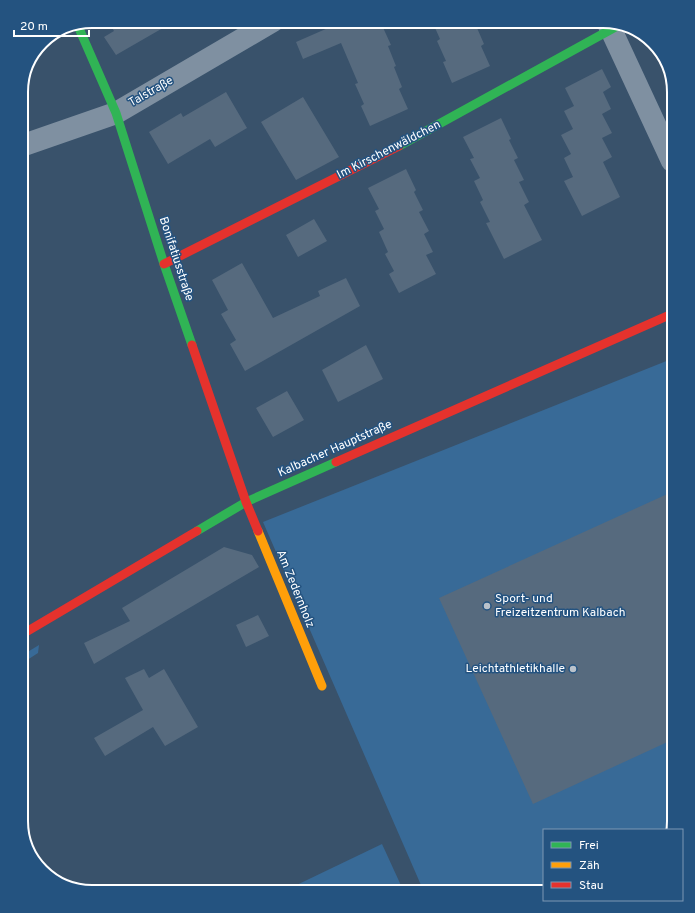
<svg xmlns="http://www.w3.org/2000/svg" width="695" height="913" font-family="Overpass,sans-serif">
  <rect width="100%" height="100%" fill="#39526b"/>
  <!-- green -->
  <path fill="#386a97" d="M 674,358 L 674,821 L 672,830 L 544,830 L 544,892 L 424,892 L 263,522 Z
    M 39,645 L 38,653 L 21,664 L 21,656 Z
    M 382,844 L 404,892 L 282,892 Z"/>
  <!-- building -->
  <path fill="#566a7e" d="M 108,21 L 175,21 L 116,55 L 104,37 L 114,31 Z
    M 344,21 L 380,21 L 391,45 L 388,46 L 396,66 L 394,67 L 402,87 L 399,89 L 408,109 L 370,126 L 361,106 L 364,104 L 355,84 L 358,83 L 341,43 L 303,59 L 296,42 Z
    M 432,21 L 474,21 L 484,44 L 481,46 L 490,66 L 452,83 L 443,62 L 446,61 L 437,41 L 440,39 Z
    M 602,69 L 611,87 L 603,92 L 611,109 L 602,114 L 612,133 L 602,138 L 612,157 L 603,162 L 620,197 L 582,216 L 564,181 L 573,177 L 564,158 L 571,154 L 561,135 L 573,129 L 564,111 L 574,106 L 565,88 Z
    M 226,92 L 247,128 L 215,147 L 210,139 L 168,164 L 149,132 L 181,113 L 183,117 Z
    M 303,97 L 339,157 L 296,180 L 261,122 Z
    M 501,118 L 511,139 L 509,140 L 518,158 L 514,160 L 524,180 L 519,182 L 529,202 L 524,205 L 542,240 L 504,259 L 486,223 L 490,222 L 480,202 L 483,200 L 474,181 L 480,178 L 470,159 L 474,158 L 463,137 Z
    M 406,169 L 416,190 L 414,192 L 423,210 L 419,212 L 429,231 L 424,234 L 433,252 L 426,255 L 436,274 L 399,293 L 389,274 L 394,271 L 385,254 L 388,252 L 379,232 L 384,229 L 375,211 L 379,209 L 368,188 Z
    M 314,219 L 327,241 L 298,257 L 286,235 Z
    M 242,263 L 273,318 L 320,296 L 318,291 L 346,278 L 360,306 L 245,371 L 230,344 L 236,340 L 221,314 L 228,310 L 212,280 Z
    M 366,345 L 383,379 L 338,402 L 322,370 Z
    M 287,391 L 304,420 L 273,437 L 256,408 Z
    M 674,491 L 674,739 L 533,804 L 439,598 Z
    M 224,547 L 252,555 L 259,567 L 94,664 L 84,643 L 130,621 L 122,608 Z
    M 258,615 L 269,636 L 246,647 L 236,625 Z
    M 144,669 L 149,678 L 164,669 L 198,727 L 165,746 L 153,727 L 105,756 L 94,738 L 143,710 L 125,678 Z"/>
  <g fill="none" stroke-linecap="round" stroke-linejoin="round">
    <!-- street -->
    <path stroke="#7f90a1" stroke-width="22" d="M 607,21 L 672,161
      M 21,146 L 116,113 L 273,21"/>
    <!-- fast -->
    <path stroke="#30b455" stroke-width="9" d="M 78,26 L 116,113 L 164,264 L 192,345
      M 399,146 L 619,25
      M 197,531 L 246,502 L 336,462"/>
    <!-- slow -->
    <path stroke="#ff9f0a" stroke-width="9" d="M 258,531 L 322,686"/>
    <!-- jam -->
    <path stroke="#e5322d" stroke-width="9" d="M 164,264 L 399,146
      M 192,345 L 246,502 L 258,531
      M 336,462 L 674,313
      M 21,635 L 197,531"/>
  </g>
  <!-- markers -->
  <g fill="#bac2cb" stroke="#245380" stroke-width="1.5">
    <circle cx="487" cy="606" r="4"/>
    <circle cx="573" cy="669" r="4"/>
  </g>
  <g text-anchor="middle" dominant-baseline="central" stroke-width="3" stroke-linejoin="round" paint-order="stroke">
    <!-- street labels -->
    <g font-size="12" fill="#fff" stroke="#245380">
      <text transform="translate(151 92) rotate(-30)">Talstraße</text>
      <text transform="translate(389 150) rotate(-27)">Im Kirschenwäldchen</text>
      <text transform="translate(176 259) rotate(72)">Bonifatiusstraße</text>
      <text transform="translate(335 449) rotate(-24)">Kalbacher Hauptstraße</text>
      <text transform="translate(295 589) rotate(68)">Am Zedernholz</text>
    </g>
    <!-- poi labels -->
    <g font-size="12" fill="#fff" stroke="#245380" text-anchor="start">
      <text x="495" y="599">Sport- und<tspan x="495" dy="14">Freizeitzentrum Kalbach</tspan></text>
      <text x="565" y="669" text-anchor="end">Leichtathletikhalle</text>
    </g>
  </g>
  <!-- crop -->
  <path d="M0 0H695V913H0ZM92 28H603A64 64 0 0 1 667 92V821A64 64 0 0 1 603 885H92A64 64 0 0 1 28 821V92A64 64 0 0 1 92 28Z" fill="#245380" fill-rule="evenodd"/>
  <path fill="none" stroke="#fff" stroke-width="2" d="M92 28H603A64 64 0 0 1 667 92V821A64 64 0 0 1 603 885H92A64 64 0 0 1 28 821V92A64 64 0 0 1 92 28Z"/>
  <!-- legend -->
  <rect x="543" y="829" width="140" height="72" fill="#245380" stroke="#7c98b3"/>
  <rect x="551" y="842" width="20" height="6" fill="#30b455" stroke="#7c98b3"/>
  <text x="579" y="849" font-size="12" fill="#ffffff">Frei</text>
  <rect x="551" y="862" width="20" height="6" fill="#ff9f0a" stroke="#7c98b3"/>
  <text x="579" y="869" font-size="12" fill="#ffffff">Zäh</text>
  <rect x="551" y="882" width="20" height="6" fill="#e5322d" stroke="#7c98b3"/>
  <text x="579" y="889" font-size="12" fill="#ffffff">Stau</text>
  <!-- scale -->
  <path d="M14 30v6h75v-6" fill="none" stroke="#ffffff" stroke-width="2"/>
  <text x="20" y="30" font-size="12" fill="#ffffff" stroke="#245380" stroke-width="3" paint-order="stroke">20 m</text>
</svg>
